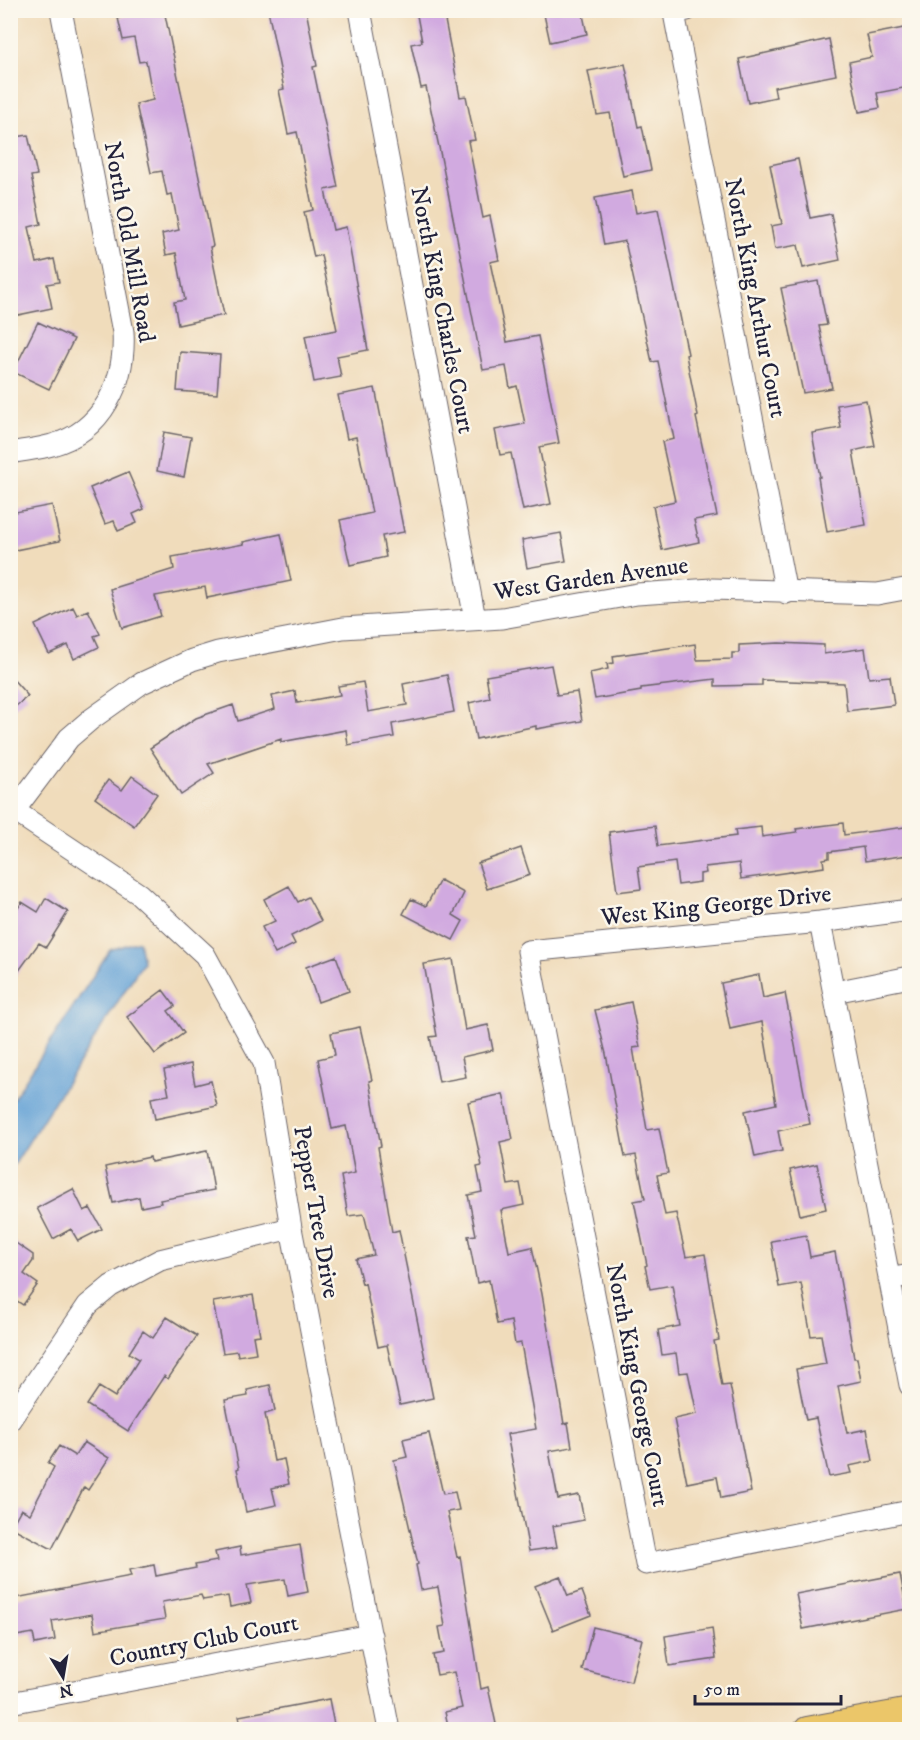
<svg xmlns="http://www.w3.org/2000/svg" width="920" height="1740" font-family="'IM FELL DW Pica',serif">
  <rect width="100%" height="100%" fill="#fbf7ec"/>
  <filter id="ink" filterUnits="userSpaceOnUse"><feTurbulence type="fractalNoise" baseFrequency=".0167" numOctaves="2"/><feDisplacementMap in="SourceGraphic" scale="12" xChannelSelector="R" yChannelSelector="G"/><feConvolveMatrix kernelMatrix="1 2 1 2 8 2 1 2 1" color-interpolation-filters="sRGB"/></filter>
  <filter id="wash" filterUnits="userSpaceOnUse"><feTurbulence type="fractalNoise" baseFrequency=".008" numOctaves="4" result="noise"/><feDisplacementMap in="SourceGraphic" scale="24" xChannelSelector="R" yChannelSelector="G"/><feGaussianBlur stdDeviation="1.35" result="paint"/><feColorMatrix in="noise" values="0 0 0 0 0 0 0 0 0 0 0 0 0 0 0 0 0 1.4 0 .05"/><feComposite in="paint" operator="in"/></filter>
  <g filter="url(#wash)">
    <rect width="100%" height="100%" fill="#f0dcbb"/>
    <!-- water -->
    <path fill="#64a1d5" stroke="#436288" stroke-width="1.5" d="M 139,941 L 143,962 L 11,1170 L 11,1102 L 110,950 Z"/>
    <g id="blocks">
      <!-- building -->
      <path fill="#d1aae0" d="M 153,10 L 164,10 L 206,211 L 213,246 L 210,247 L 224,315 L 178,325 L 174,302 L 185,300 L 176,253 L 166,255 L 162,234 L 179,230 L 172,194 L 167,195 L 162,171 L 151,173 L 136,104 L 153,100 L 146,61 L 139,62 L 134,38 L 123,40 L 118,18 Z
        M 268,10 L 306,10 L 317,66 L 313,67 L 338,187 L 325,190 L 333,230 L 346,227 L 368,350 L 337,356 L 341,377 L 314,382 L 305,336 L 337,330 L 321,255 L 314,257 L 304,212 L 313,210 L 297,132 L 288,134 L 279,90 L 284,89 Z
        M 416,10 L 443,10 L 460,97 L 466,96 L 475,140 L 468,141 L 483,218 L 490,216 L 499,260 L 490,262 L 507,342 L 538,336 L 559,443 L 539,447 L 551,504 L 523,510 L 511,453 L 500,455 L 495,430 L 525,424 L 517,386 L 510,388 L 506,366 L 483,370 L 439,147 L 426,87 L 421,88 L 411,44 L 422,42 Z
        M 543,10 L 582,10 L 587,34 L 550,42 Z
        M 909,27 L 909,87 L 877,93 L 880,108 L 859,112 L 849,62 L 872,57 L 867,35 Z
        M 829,39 L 836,75 L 774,87 L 776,97 L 748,103 L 739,59 Z
        M 625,64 L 638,127 L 642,126 L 651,170 L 623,176 L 610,113 L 597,115 L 588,71 Z
        M 28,135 L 37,175 L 31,176 L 41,224 L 29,227 L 37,263 L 54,259 L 59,282 L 47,284 L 52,308 L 18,315 L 10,277 L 10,138 Z
        M 798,159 L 810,218 L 831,214 L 840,260 L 803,268 L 798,245 L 775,249 L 771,226 L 782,224 L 770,165 Z
        M 632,191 L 636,213 L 658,209 L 688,354 L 686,355 L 698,416 L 696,417 L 717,516 L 694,520 L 699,542 L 662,550 L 653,506 L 675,501 L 662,442 L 674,439 L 658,361 L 652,362 L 625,241 L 604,245 L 595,198 Z
        M 818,281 L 827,325 L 819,326 L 832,388 L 803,393 L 781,288 Z
        M 38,322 L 74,339 L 49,389 L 13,372 Z
        M 180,352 L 220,355 L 217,394 L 177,391 Z
        M 375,388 L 404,532 L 382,536 L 386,557 L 350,565 L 340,520 L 372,513 L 356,437 L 347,439 L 338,395 Z
        M 866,400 L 875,446 L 853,451 L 866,525 L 827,532 L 818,477 L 820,477 L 812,433 L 841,428 L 837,405 Z
        M 164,432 L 191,437 L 184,477 L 157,471 Z
        M 128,472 L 144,509 L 133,514 L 137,523 L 118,531 L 114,521 L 105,524 L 90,488 Z
        M 52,505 L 60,541 L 15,550 L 10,526 L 10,513 Z
        M 561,533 L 566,561 L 527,568 L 522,540 Z
        M 281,534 L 291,581 L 207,598 L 205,587 L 155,596 L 161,616 L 122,628 L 110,589 L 174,569 L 172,557 L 244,544 L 243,542 Z
        M 73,607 L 77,615 L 88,610 L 100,634 L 94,636 L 99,647 L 74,659 L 68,645 L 49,654 L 35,625 Z
        M 779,643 L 824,645 L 824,654 L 865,648 L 869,678 L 890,676 L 894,705 L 847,711 L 844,683 L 762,680 L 762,685 L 715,686 L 715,679 L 641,688 L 641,691 L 595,699 L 590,673 L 608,669 L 607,664 L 614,663 L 613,656 L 695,644 L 697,660 L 732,659 L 732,653 L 739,653 L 739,645 Z
        M 551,665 L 557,695 L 577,692 L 582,721 L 536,729 L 536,726 L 476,739 L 469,703 L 490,698 L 486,676 Z
        M 447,675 L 454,712 L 392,724 L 394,737 L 348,745 L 346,730 L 281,742 L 281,739 L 208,764 L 214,773 L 181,795 L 150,748 L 196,718 L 233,705 L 238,721 L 275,709 L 272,696 L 295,691 L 297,703 L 340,695 L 338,686 L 363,682 L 368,712 L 407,705 L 403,684 Z
        M 10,676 L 28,696 L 10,711 Z
        M 132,776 L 157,794 L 134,826 L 95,798 L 108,780 L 122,790 Z
        M 843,823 L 844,835 L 905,827 L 908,855 L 865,861 L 863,847 L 829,852 L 829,858 L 823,859 L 824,867 L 741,879 L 739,863 L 705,867 L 706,873 L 700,874 L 700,882 L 678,885 L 675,862 L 638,867 L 641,889 L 617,892 L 609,832 L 655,826 L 658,846 L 736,836 L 735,830 L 761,827 L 762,837 L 797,832 L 796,829 Z
        M 521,848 L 530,875 L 487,889 L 478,863 Z
        M 440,880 L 464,893 L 453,915 L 463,921 L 453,940 L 403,914 L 411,899 L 426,906 Z
        M 289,886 L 298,902 L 308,897 L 321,921 L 291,936 L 295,944 L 275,954 L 262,927 L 275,921 L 264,899 Z
        M 46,898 L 68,912 L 46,947 L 39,943 L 10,983 L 10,920 L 22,902 L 38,912 Z
        M 336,956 L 349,991 L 318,1002 L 306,967 Z
        M 453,959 L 465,1030 L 488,1025 L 493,1050 L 462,1057 L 466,1077 L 439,1082 L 430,1037 L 437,1036 L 424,964 Z
        M 759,975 L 763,998 L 785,993 L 810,1124 L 778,1131 L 782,1151 L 755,1157 L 745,1111 L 776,1104 L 762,1022 L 730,1029 L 721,983 Z
        M 163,990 L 175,1006 L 168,1011 L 184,1033 L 155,1054 L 127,1017 Z
        M 631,1002 L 640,1047 L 633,1048 L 647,1130 L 659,1128 L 668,1173 L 657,1175 L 665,1215 L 676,1213 L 686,1257 L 705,1254 L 719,1340 L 714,1341 L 722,1386 L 730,1385 L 751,1492 L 721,1498 L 717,1477 L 687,1483 L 674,1419 L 697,1414 L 688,1372 L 679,1373 L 676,1353 L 662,1355 L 658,1330 L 680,1326 L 672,1285 L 650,1289 L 645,1266 L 647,1265 L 634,1201 L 645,1199 L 636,1155 L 625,1157 L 606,1054 L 595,1010 Z
        M 360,1027 L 372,1080 L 369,1081 L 381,1146 L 378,1147 L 392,1232 L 399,1230 L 433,1398 L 400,1405 L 387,1345 L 378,1347 L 365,1283 L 362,1284 L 356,1259 L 374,1255 L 364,1214 L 348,1216 L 341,1176 L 355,1173 L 346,1126 L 332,1129 L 318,1059 L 335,1055 L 331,1033 Z
        M 191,1064 L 195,1085 L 211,1081 L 217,1106 L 155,1119 L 151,1098 L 169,1095 L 164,1070 Z
        M 503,1094 L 513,1139 L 500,1142 L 508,1185 L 520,1183 L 524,1205 L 501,1210 L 509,1252 L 532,1247 L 542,1294 L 564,1424 L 568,1423 L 572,1447 L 549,1451 L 558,1499 L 579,1495 L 584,1520 L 553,1526 L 557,1547 L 529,1551 L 507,1434 L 536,1429 L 521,1343 L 515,1344 L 511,1321 L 497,1324 L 489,1280 L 477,1283 L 468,1236 L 476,1235 L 468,1195 L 482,1192 L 477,1167 L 482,1166 L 468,1102 Z
        M 207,1151 L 214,1190 L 160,1200 L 161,1203 L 141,1207 L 139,1197 L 113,1203 L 105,1167 L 150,1157 L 151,1162 Z
        M 817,1164 L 826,1209 L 800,1215 L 790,1170 Z
        M 73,1189 L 84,1211 L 90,1208 L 102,1229 L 78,1241 L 71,1229 L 53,1239 L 37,1208 Z
        M 806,1235 L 810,1257 L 835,1252 L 854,1358 L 857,1358 L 861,1381 L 838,1386 L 847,1433 L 867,1429 L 873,1461 L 849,1466 L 851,1473 L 829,1477 L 816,1418 L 806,1420 L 796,1369 L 826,1364 L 821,1335 L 811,1336 L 801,1283 L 779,1287 L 771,1241 Z
        M 10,1239 L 33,1255 L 33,1261 L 24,1274 L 38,1284 L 23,1305 L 10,1296 Z
        M 253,1295 L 260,1335 L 253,1336 L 256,1353 L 238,1356 L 237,1351 L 223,1353 L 213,1302 Z
        M 167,1317 L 197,1336 L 168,1379 L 164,1376 L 128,1431 L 87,1405 L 99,1387 L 115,1397 L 139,1359 L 129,1353 L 143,1331 L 153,1338 Z
        M 270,1385 L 275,1411 L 265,1414 L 274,1461 L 284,1459 L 289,1484 L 272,1488 L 276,1505 L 246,1512 L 237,1469 L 239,1468 L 225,1400 L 248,1396 L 247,1390 Z
        M 429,1433 L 443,1494 L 455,1492 L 459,1510 L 447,1512 L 457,1557 L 460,1556 L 481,1689 L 488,1687 L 496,1724 L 469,1730 L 449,1730 L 445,1712 L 462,1708 L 454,1672 L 437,1675 L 433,1655 L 444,1653 L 439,1627 L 445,1626 L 438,1587 L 421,1590 L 416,1565 L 418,1564 L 394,1460 L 407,1457 L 403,1439 Z
        M 84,1442 L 109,1458 L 88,1490 L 84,1487 L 52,1549 L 11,1527 L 21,1509 L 30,1514 L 54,1467 L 48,1463 L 59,1446 L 75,1456 Z
        M 300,1545 L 308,1592 L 288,1596 L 285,1579 L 247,1585 L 251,1603 L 230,1607 L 228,1596 L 203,1600 L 201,1595 L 162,1602 L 165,1619 L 95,1631 L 92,1614 L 52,1621 L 55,1640 L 35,1644 L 33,1633 L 10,1637 L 10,1599 L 131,1576 L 129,1570 L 154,1565 L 156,1576 L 196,1568 L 195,1565 L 217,1561 L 215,1552 L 240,1547 L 241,1555 Z
        M 900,1574 L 907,1609 L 803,1629 L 796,1594 Z
        M 560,1576 L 568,1596 L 582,1591 L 591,1615 L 553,1630 L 535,1586 Z
        M 593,1627 L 642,1639 L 631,1682 L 582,1670 Z
        M 712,1628 L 716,1659 L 669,1666 L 665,1636 Z
        M 329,1699 L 335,1730 L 242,1730 L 239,1716 Z"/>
    </g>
  </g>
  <g filter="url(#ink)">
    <use href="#blocks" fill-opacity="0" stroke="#6a6368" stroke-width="1.5"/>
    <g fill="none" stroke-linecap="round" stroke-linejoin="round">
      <!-- minor casing -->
      <g stroke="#6a6368" stroke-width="23">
        <path id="minor" d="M 360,10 L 475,619
          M 687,10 L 674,13 L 786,593
          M 10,453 C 24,450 39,449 52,445 C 103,431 126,381 123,332 L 61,10
          M 10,808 L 139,894 L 205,955 L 264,1063 L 291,1228 L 389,1730
          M 10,816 L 69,738 L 90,720 L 142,683 L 192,660 L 218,652 L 343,628 L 502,618 L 637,594 L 712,589 L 877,594 L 910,588
          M 910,910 L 820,922 L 528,951 L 646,1564 L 910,1511
          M 820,922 L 910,1385
          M 834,992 L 910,977
          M 889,1279 L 910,1275
          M 10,1420 L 88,1305 L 111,1286 L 160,1260 L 291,1228
          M 10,1703 L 371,1635"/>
      </g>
      <!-- major casing -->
      <g stroke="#6a6368" stroke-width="28">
        <path id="major" d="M 807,1730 L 910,1711"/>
      </g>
      <!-- minor -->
      <use href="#minor" stroke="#fff" stroke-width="21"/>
      <!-- major -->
      <use href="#major" stroke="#ebc669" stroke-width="26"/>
    </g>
  </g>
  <g text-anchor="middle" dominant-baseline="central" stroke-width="5" stroke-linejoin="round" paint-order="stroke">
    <!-- street labels -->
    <g font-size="24" fill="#22223b" stroke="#fbf7ec">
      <text transform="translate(129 242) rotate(80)">North Old Mill Road</text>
      <text transform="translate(755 298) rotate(79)">North King Arthur Court</text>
      <text transform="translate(442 310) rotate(79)">North King Charles Court</text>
      <text transform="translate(591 579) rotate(-8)">West Garden Avenue</text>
      <text transform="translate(716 906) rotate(-6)">West King George Drive</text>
      <text transform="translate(316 1212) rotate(80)">Pepper Tree Drive</text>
      <text transform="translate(637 1385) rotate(79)">North King George Court</text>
      <text transform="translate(204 1641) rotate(-11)">Country Club Court</text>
    </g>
  </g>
  <!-- margin -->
  <rect width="920" height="1740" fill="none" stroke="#fbf7ec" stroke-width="36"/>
  <!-- north arrow -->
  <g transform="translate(63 1677) rotate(169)" stroke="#fbf7ec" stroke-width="4.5" paint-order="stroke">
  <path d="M0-4.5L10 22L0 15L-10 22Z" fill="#22223b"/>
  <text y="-9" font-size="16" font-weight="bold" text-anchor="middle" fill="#22223b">N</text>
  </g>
  <!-- scale -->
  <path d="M695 1695v9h146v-9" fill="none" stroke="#22223b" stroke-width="3"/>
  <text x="704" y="1695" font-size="18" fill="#22223b" stroke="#fbf7ec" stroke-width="4.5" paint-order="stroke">50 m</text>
</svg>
